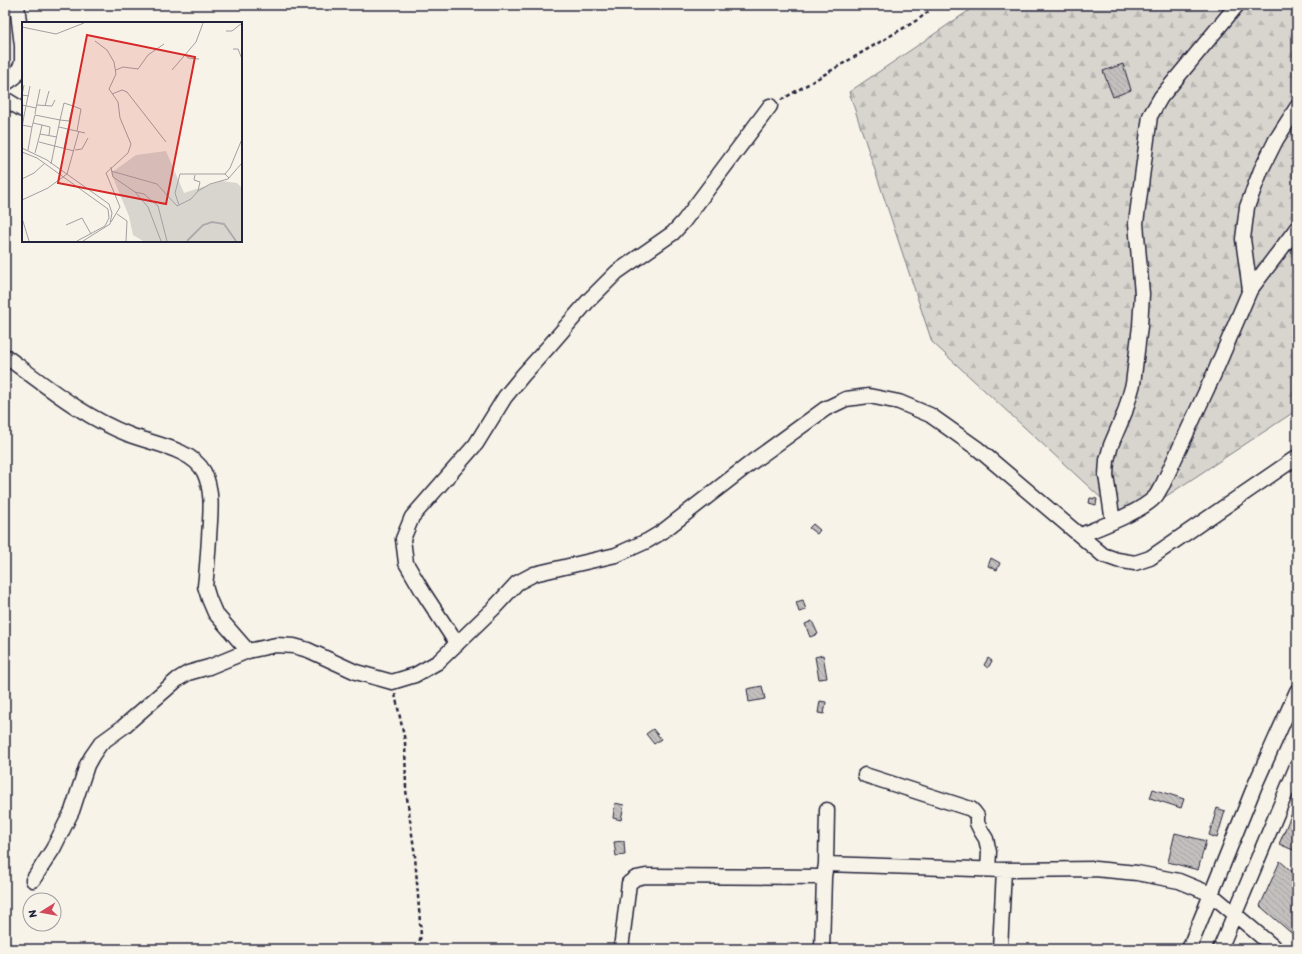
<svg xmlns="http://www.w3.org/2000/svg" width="1302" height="954" font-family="Itim,sans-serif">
  <defs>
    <pattern id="forest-firs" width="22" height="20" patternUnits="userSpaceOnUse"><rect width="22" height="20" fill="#d8d5cf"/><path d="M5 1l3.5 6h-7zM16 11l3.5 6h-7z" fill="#b9b7b3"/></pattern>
    <pattern id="building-back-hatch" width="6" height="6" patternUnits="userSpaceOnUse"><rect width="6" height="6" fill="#c2bfbd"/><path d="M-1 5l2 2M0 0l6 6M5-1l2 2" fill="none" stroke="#a6a4a3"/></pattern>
  </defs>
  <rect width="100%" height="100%" fill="#f7f3e8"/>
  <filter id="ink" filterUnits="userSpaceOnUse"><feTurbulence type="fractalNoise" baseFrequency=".025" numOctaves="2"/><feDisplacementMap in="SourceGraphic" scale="8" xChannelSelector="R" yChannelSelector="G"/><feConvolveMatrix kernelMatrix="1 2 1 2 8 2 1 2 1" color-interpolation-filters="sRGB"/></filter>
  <g filter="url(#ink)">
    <!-- forest -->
    <path fill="url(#forest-firs)" stroke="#7d7c85" d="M 977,5 L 1297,5 L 1297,410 L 1127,522 L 932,342 L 849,92 Z"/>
    <!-- building -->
    <path fill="url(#building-back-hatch)" stroke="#22223b" d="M 1123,64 L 1131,90 L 1113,97 L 1103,71 Z
      M 1090,498 L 1097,499 L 1096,505 L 1089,503 Z
      M 813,524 L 820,530 L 817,534 L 809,528 Z
      M 991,558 L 1000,563 L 997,570 L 988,566 Z
      M 803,600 L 806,610 L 799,612 L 796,602 Z
      M 812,621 L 818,634 L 810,637 L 805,624 Z
      M 823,655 L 827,678 L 819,679 L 815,657 Z
      M 988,658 L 992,661 L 988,668 L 984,665 Z
      M 762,686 L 765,699 L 749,702 L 747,689 Z
      M 820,701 L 826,702 L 824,714 L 818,713 Z
      M 653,729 L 661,739 L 654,744 L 646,734 Z
      M 1153,789 L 1184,799 L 1181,808 L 1150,798 Z
      M 1297,801 L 1297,840 L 1293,850 L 1279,844 Z
      M 615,803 L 624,805 L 621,820 L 613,818 Z
      M 1217,808 L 1225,811 L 1217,838 L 1209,835 Z
      M 1175,833 L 1206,841 L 1198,870 L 1168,862 Z
      M 624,841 L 625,855 L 616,856 L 614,842 Z
      M 1280,861 L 1297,876 L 1297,938 L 1260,906 Z"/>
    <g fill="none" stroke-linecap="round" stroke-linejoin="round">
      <!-- minor casing -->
      <g stroke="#22223b" stroke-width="17">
        <path id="minor" d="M 5,84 L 15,77 L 22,63 L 22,46 L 17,5
          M 5,99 L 23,110
          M 1250,290 L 1243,239 L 1247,207 L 1261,170 L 1276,140 L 1297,107
          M 5,356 C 45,385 83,417 130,435 C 153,444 192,449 204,472 C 214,493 210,516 209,538 C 208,554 207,570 205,586 L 209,599 L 215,613 L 248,651
          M 1113,522 L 1106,475 L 1107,460 L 1111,445 L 1125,412 L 1133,384 L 1140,326 L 1142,294 L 1136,223 L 1150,116 L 1161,97 L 1237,5
          M 1081,535 C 1100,527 1141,512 1155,497 C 1158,494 1160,488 1163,484 L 1214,374 L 1250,290 L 1297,228
          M 457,644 L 423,592 L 406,563 L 403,539 L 412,517 L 476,444 L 505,397 L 523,375 L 550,345 L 589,300 L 617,272 L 673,233 L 684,221 L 770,106
          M 865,775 L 971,809 L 974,812 L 977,816 L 977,823 L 981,831 L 986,839 L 989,852 L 988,869
          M 826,864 L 1004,870 L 1095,869 L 1137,873 L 1179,881 L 1211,894 L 1276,949
          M 33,880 L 53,849 L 72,811 L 87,765 L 92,756 L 101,743 L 123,727 L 178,679 L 188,673 L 209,667 L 248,651 L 276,645 L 294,646 L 308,650 L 356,672 L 392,682 L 415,675 L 438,662 L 493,609 L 517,583 L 534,574 L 616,555 L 647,541 L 662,532 L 752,462 L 825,409 L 846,399 L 869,396 L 899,402 L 930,415 L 978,449 L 1103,555 L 1117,560 L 1135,563 L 1150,558 L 1297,457
          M 621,949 L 629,883 L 636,878 L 646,876 L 824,877
          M 822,949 L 824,877 L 826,864 L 827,810
          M 1000,949 L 1004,870
          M 1189,949 L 1255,785 L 1297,691
          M 1220,949 L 1297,766"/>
      </g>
      <!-- path -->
      <path stroke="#22223b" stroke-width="2.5" stroke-dasharray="4 3" stroke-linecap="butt" d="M 781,100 L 919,19 L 929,11 L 929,5
        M 395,694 L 405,741 L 406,790 L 415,856 L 421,936 L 417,949"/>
      <!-- minor -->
      <use href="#minor" stroke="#f7f3e8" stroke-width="14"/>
    </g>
  </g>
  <!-- overview -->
  <g transform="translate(22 22)">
    <rect width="220" height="220" fill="#f7f3e8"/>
    <path d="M 144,129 L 162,171 L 199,159 L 215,161 L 220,166 L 220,219 L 121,219 L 111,213 L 107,194 L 89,151 L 114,133 Z" fill="#d8d5cf"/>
    <path fill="none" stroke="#aeabad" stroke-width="2" d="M 165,219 L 181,203 L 190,200 L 202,202 L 214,219"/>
    <path fill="none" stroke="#a29fa3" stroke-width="1" d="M 0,5 L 34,12 L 62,1M 204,9 L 210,9 L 220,1M 73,19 L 85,28 L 92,40 L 94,52 L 87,67 L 96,80 L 98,96 L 109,122 L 106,131 L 84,151 L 98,185 L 89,200M 211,27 L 216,27 L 220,37M 163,32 L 166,36 L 177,37M 94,48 L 101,45 L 116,47 L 126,33 L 142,22M 150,48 L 174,20 L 181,1M 2,63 L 0,73 L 7,74M 90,72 L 100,68 L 105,70 L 144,120M 42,81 L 51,84 L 47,99 L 38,98 ZM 0,83 L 14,86 L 13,92M 15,83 L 30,84 L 33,78M 23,84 L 27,69M 51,84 L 59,87 L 55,109M 14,86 L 18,67M 0,93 L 2,94 L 8,64M 11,101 L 20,103 L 18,112 L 35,115M 0,103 L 10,105 L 13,93 L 38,98 L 29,142M 20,103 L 28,105 L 27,113M 37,105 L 63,111M 0,106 L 2,94M 17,120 L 52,129M 0,126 L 25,138 L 87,182 L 90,191 L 88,202 L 61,219M 42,126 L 46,107M 6,128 L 10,105M 53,128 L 60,127 L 66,116M 0,130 L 15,136 L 86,187 L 87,196 L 83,204 L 55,219M 13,131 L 18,112M 89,145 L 91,155 L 113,170 L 126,185 L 139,219M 89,149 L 135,162 L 155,184 L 169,177 L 176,169 L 188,162 L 206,157 L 220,141M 203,152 L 208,146 L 220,117M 173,153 L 172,158 L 178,160 L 176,169M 0,157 L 12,151 L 23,141M 113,170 L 122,172 L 136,184 L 145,219M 0,178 L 26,166 L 45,152 L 57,109M 157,183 L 153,171 L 158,152 L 203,152 L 207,156M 95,192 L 105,199 L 104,219M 0,196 L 7,219M 44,203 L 60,196 L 69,212"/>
    <path fill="#d62828" fill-opacity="0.15" stroke="#d62828" stroke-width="2" d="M 65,13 L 173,35 L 144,182 L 36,161 Z"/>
    <rect width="220" height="220" fill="none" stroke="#22223b" stroke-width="2"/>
  </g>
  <!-- margin -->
  <rect width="1302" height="954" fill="none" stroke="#f7f3e8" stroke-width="20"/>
  <rect x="10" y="10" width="1282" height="934" fill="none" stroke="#22223b" stroke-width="1.5" filter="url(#ink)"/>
  <!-- north arrow -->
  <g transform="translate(42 912) rotate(259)"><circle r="19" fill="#f7f3e8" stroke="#a29fa3"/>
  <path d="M0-3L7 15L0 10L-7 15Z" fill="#d1495b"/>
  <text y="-6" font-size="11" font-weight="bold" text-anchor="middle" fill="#22223b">N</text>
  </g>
</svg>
